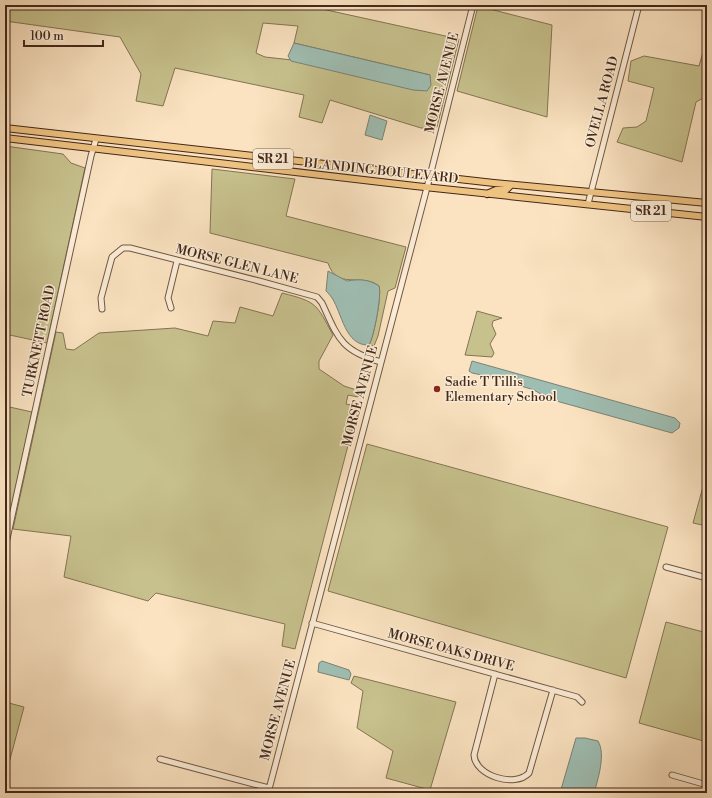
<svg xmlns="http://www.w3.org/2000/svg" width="712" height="798" font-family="'Libre Bodoni',serif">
  <rect width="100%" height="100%" fill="#fbe3c1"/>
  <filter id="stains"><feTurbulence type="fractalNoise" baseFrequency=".005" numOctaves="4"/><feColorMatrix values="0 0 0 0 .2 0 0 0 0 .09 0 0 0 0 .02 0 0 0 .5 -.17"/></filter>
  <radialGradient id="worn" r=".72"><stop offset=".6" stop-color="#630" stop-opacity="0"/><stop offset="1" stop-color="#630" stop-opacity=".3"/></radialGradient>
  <!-- green -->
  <path fill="#c7c18d" stroke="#857454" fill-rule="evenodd" d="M 5,5 L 323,5 L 322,9 L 459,39 L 437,127 L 421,128 L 330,100 L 322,123 L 299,117 L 304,95 L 175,68 L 163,106 L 136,101 L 141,74 L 120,37 L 5,21 ZM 263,23 L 298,26 L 294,43 L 430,75 L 265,57 L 256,53 Z
    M 478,6 L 552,25 L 547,117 L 457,91 Z
    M 707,38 L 707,96 L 696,102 L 682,162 L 617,142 L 623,128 L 637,127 L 646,121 L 654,88 L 628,81 L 631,61 L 644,56 L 699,66 Z
    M 5,146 L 63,154 L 71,163 L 85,168 L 47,343 L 5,334 Z
    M 212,169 L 295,179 L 286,216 L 406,247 L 395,288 L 388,291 L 378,336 L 374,346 L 369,345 C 374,337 382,294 379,286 C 361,272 337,291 328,263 L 210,233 Z
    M 282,293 C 318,302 316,304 333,335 L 319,361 L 319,369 L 344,386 L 363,392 L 358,397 L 348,395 L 346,404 L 355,406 L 357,411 L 295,649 L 282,646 L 285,624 L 156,593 L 148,601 L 64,577 L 71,536 L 13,529 L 56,332 L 63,333 L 66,349 L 74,350 L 99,333 L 175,328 L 208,336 L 213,321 L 235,323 L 240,307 L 273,316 Z
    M 477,311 L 502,318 L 493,321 L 492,325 L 496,334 L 490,344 L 494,353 L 492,357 L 465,355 Z
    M 5,406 L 32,412 L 10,516 L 5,515 Z
    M 367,444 L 668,527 L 626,678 L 328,591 Z
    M 707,472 L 707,526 L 693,523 Z
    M 666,622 L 707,633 L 705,644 L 707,645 L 707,742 L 639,723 Z
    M 354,676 L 456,702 L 430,790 L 439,793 L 429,793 L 430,790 L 386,778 L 393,751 L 357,728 L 363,691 L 351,683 Z
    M 5,702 L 24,707 L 5,778 Z"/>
  <!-- water -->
  <path fill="#9fbeb3" stroke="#7a8276" d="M 294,43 L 430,75 L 431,85 L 427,91 L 413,90 L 291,61 L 288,56 Z
    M 370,115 L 387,121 L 382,140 L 365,135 Z
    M 328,271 L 347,281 C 358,279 369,279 379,286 C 382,294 374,337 369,345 C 345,346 342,313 332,298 C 330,295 328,293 326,291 Z
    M 472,361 L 675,418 L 680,423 L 679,428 L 672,433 L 549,399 L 534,390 L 492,377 L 472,373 L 469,371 Z
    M 322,661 L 349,670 L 351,674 L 349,680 L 318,672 L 319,663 Z
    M 576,738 L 585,738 L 598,741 C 606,754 598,779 594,793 L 560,793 Z"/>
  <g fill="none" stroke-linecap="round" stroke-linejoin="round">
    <!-- minor casing -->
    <g stroke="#715744" stroke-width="7">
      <path id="minor" d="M 588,204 L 639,5
        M 171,308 L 168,298 L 177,261
        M 102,309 L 101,298 L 112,257 L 123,248 L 130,248 L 259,281 L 317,297 L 322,303 C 338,338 341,351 381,362
        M 5,548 L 91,156 L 96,139
        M 666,567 L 707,578
        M 312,623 L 577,697 L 582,702
        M 495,674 L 474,755 C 475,776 515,788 529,773 L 553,690
        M 160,759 L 269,788
        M 672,775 L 707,785
        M 268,793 L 430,176 L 473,5"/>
    </g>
    <!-- major casing -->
    <g stroke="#43281a" stroke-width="8">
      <path id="major" d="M 5,128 L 494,183 L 707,203
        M 5,138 L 415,186 L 707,217
        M 487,194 L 496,190 L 506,190 L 511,185"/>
    </g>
    <!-- minor -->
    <use href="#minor" stroke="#fcedd7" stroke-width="5"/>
    <!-- major -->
    <use href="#major" stroke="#eec280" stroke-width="6"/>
  </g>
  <!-- markers -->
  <circle fill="#8f2418" stroke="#fcedd7" stroke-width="1.5" cx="437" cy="389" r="4"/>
  <g text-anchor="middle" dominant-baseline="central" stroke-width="3" stroke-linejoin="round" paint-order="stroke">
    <!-- shield labels -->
    <g fill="#fcedd7" stroke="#7a6353" stroke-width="1">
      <rect x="253" y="149" width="40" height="20" rx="3"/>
      <rect x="631" y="201" width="40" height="20" rx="3"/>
    </g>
    <g font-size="12" font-weight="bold" fill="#43281a">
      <text x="273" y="159">SR 21</text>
      <text x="651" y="211">SR 21</text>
    </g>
    <!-- street labels -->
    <g font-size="13" fill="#43281a" stroke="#fcedd7">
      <text transform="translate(442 83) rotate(-76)">MORSE AVENUE</text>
      <text transform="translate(602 102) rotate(-75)">OVELLA ROAD</text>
      <text transform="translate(381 171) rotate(6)">BLANDING BOULEVARD</text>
      <text transform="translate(237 264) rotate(14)">MORSE GLEN LANE</text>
      <text transform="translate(39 341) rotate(-78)">TURKNETT ROAD</text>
      <text transform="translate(360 396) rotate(-75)">MORSE AVENUE</text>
      <text transform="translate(451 650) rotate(15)">MORSE OAKS DRIVE</text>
      <text transform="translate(278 710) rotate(-75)">MORSE AVENUE</text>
    </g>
    <!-- poi labels -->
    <g font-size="13" fill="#43281a" stroke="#fcedd7" text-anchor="start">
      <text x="445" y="382">Sadie T Tillis<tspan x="445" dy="15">Elementary School</tspan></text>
    </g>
  </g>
  <!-- margin -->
  <rect width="712" height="798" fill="none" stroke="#fbe3c1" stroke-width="20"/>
  <rect x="6" y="6" width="700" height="786" fill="none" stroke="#43281a" stroke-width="2"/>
  <rect x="10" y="10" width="692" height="778" fill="none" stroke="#43281a"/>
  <!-- scale -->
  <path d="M24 40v6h79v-6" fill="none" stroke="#43281a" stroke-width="2"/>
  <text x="30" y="40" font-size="12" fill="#43281a" stroke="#fcedd7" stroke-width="3" paint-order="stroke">100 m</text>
  <rect width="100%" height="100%" filter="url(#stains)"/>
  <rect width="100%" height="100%" fill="url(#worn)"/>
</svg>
